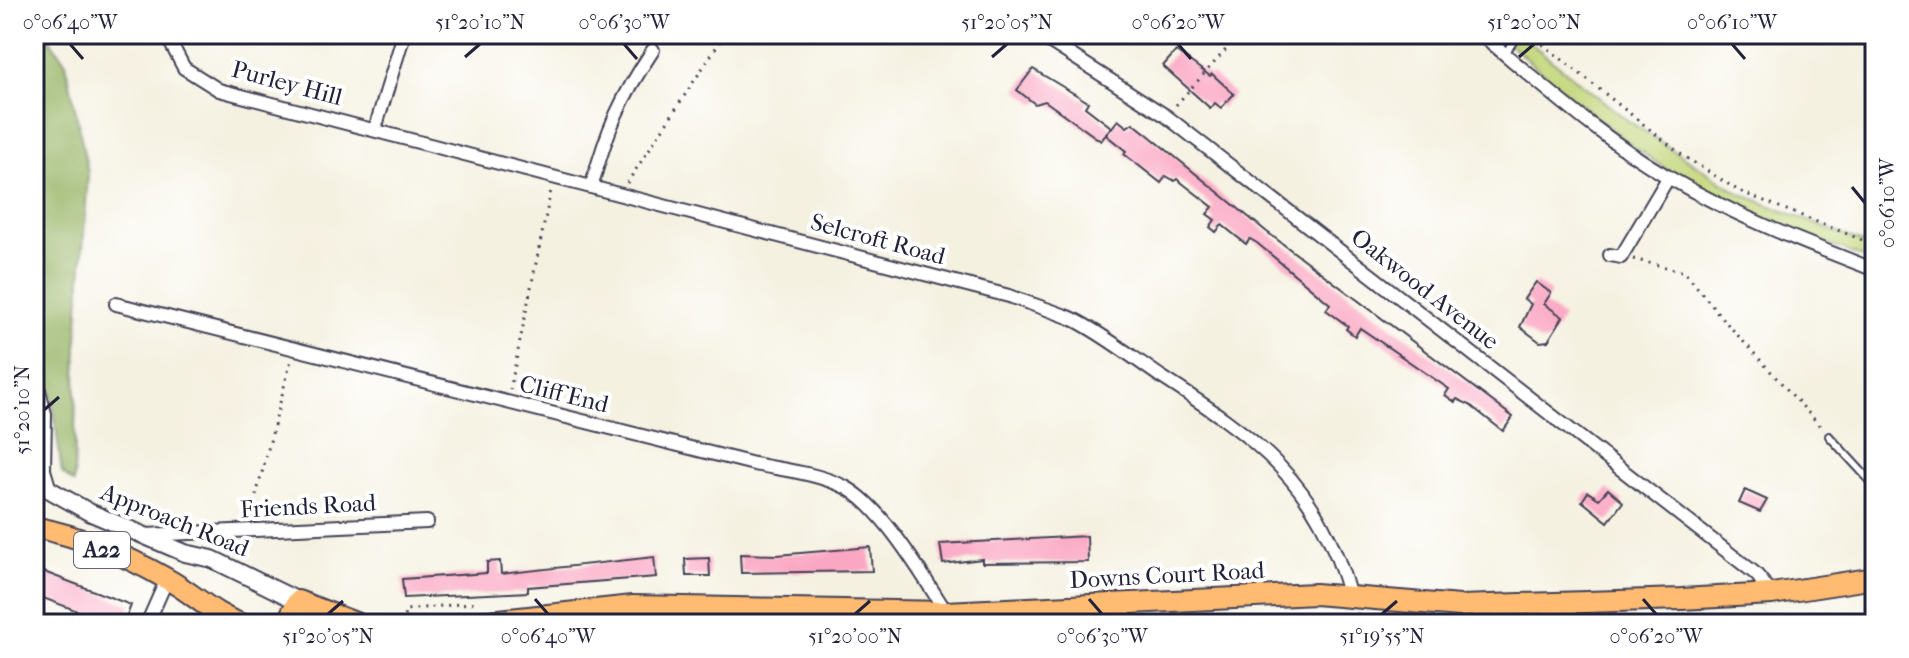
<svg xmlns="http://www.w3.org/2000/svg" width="1909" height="658" font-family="'IM FELL French Canon',serif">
  <rect width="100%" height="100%" fill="#fff"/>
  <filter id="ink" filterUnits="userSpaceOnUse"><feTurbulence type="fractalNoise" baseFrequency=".0125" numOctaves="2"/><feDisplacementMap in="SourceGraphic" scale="16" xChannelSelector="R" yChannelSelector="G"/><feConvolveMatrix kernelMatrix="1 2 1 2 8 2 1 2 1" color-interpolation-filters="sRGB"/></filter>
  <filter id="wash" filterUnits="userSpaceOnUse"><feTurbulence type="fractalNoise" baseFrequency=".006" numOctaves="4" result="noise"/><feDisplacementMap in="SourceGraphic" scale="32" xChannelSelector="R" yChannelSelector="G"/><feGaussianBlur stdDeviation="1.8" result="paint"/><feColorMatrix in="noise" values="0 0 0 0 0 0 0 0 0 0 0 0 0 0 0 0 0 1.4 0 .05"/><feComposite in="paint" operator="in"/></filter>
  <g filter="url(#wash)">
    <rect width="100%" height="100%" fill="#f5f1e1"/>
    <!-- green -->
    <path fill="#c2d578" stroke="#727c5a" stroke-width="2" d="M 1498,34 L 1519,34 L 1627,120 L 1739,193 L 1875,248 L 1875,262 C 1806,236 1732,211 1669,171 C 1608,131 1553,81 1498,34 Z"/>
    <!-- forest -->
    <path fill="#99b668" stroke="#5e6c52" stroke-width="2" d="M 34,34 L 46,34 L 66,63 L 88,173 L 77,340 L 74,483 L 62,473 L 44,339 L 34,193 Z"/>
    <g id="blocks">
      <!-- building -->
      <path fill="#fba7c3" d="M 1176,51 L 1210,76 L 1212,74 L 1234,94 L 1221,108 L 1215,103 L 1210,108 L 1163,66 Z
        M 1033,69 L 1088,102 L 1085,107 L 1111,127 L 1101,141 L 1045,101 L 1035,104 L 1017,90 Z
        M 1118,120 L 1127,127 L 1133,123 L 1147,134 L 1267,232 L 1513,417 L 1503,431 L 1470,405 L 1457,399 L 1455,402 L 1445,395 L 1449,389 L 1360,328 L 1355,336 L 1346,329 L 1348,326 L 1326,310 L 1330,304 L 1257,243 L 1250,239 L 1246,244 L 1222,225 L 1216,232 L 1210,227 L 1215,220 L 1207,214 L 1213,207 L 1177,179 L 1175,181 L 1166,176 L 1161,183 L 1124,154 L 1126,151 L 1106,135 Z
        M 1536,282 L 1551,293 L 1544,304 L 1563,317 L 1548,341 L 1540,342 L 1520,327 L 1531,304 L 1524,299 Z
        M 1608,489 L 1623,502 L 1608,522 L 1582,501 L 1588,492 L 1599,499 Z
        M 1745,490 L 1767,500 L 1760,512 L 1739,503 Z
        M 1087,536 L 1088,562 L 982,563 L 982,559 L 943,564 L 940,544 Z
        M 870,547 L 872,571 L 741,573 L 740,554 L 777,555 Z
        M 654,557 L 656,577 L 528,587 L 528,592 L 404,598 L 402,579 L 487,573 L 487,562 L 500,561 L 501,574 Z
        M 709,558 L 710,576 L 686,576 L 685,559 Z
        M 44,572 L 131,605 L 124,624 L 101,624 L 102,620 L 35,595 Z"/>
    </g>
  </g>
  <g filter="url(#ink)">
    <use href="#blocks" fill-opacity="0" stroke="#424154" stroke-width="2"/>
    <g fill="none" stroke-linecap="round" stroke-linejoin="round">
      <!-- service casing -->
      <g stroke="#424154" stroke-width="10">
        <path id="service" d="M 1505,54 L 1518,34
          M 1829,436 L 1875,486
          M 34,485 L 50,490"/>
      </g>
      <!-- minor casing -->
      <g stroke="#424154" stroke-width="16">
        <path id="minor" d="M 166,34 L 184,68 L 219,90 L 1009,296 C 1030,304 1052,310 1073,319 C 1103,334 1132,357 1160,376 C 1256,438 1319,481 1350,597
          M 1038,34 L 1166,116 L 1756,574 L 1772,594
          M 1481,34 C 1541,84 1602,139 1670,178 C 1735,216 1805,243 1875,270
          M 375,129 L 404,34
          M 592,185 C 607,129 621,98 653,50
          M 1610,255 L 1621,257 L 1668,178
          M 116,304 L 754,464 C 784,470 817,473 845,487 C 883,507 923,576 946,612
          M 34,371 L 45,414 L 44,470 L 50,490
          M 146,535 L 427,522
          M 147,624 L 167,579"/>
      </g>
      <!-- tertiary casing -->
      <g stroke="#424154" stroke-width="20">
        <path id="tertiary" d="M 50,490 L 89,512 L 185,553 L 212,559 L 298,601"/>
      </g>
      <!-- primary casing -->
      <g stroke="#424154" stroke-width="24">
        <path id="primary" d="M 286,624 L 298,601 L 358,624
          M 461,624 L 633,606 L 946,612 L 1315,594 L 1460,606 L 1681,599 L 1772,594 L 1875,578"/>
      </g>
      <!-- trunk casing -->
      <g stroke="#424154" stroke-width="24">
        <path id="trunk" d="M 34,527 C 79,536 127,556 167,579 C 193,593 212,614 241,624"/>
      </g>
      <!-- path -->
      <path stroke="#424154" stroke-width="3" stroke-dasharray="2 6" stroke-linecap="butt" d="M 1530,34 L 1682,155 L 1739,191 L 1875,245
        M 1176,105 L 1240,34
        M 627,183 L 725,34
        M 1633,259 L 1685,272 L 1722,318 L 1824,430
        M 510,390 L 551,190
        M 250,519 L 291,360
        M 1357,613 L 1362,624
        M 402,624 L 406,610 L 478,602"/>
      <!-- service -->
      <use href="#service" stroke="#fff" stroke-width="6"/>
      <!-- minor -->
      <use href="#minor" stroke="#fff" stroke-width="12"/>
      <!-- tertiary -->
      <use href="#tertiary" stroke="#fff" stroke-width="16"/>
      <!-- primary -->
      <use href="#primary" stroke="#febb71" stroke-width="20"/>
      <!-- trunk -->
      <use href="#trunk" stroke="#febb71" stroke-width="20"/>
    </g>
  </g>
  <!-- ticks -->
  <path fill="none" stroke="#22223b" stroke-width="3" d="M 70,44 L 83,59M 624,44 L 637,59M 1178,44 L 1191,59M 1732,44 L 1745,59M 465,57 L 480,44M 992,57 L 1007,44M 1519,57 L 1534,44M 1852,187 L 1865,203M 44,410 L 59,397M 535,599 L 548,614M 1089,599 L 1102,614M 1643,599 L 1656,614M 328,614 L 343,601M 855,614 L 870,601M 1382,614 L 1397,601"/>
  <g text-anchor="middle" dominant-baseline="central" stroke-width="8" stroke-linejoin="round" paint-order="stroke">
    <!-- shield labels -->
    <rect fill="#fff" stroke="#646476" stroke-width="2" x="74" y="532" width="56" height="36" rx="6"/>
    <g font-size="22" font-weight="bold" fill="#22223b">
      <text x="102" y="550">A22</text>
    </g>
    <!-- street labels -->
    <g font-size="24" fill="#22223b" stroke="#fff">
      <text transform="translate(287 83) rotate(15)">Purley Hill</text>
      <text transform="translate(878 239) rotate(15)">Selcroft Road</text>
      <text transform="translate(1425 289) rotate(38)">Oakwood Avenue</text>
      <text transform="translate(564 394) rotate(14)">Cliff End</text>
      <text transform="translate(308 506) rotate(-3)">Friends Road</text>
      <text transform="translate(175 520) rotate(22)">Approach Road</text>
      <text transform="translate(1167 575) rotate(-3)">Downs Court Road</text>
    </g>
  </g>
  <!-- margin -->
  <rect width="1909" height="658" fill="none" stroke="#fff" stroke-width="88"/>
  <rect x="44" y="44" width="1821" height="570" fill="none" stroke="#22223b" stroke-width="3"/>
  <g font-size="20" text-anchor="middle" fill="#22223b">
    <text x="70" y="29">0°06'40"W</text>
    <text x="480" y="29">51°20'10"N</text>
    <text x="624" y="29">0°06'30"W</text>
    <text x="1007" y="29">51°20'05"N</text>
    <text x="1178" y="29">0°06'20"W</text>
    <text x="1534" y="29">51°20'00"N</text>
    <text x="1732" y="29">0°06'10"W</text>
    <text transform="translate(1887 203) rotate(-90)" y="7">0°06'10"W</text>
    <text transform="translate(22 410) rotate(-90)" y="7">51°20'10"N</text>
    <text x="328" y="643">51°20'05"N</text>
    <text x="548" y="643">0°06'40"W</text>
    <text x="855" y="643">51°20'00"N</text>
    <text x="1102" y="643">0°06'30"W</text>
    <text x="1382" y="643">51°19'55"N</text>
    <text x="1656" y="643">0°06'20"W</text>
  </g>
</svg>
